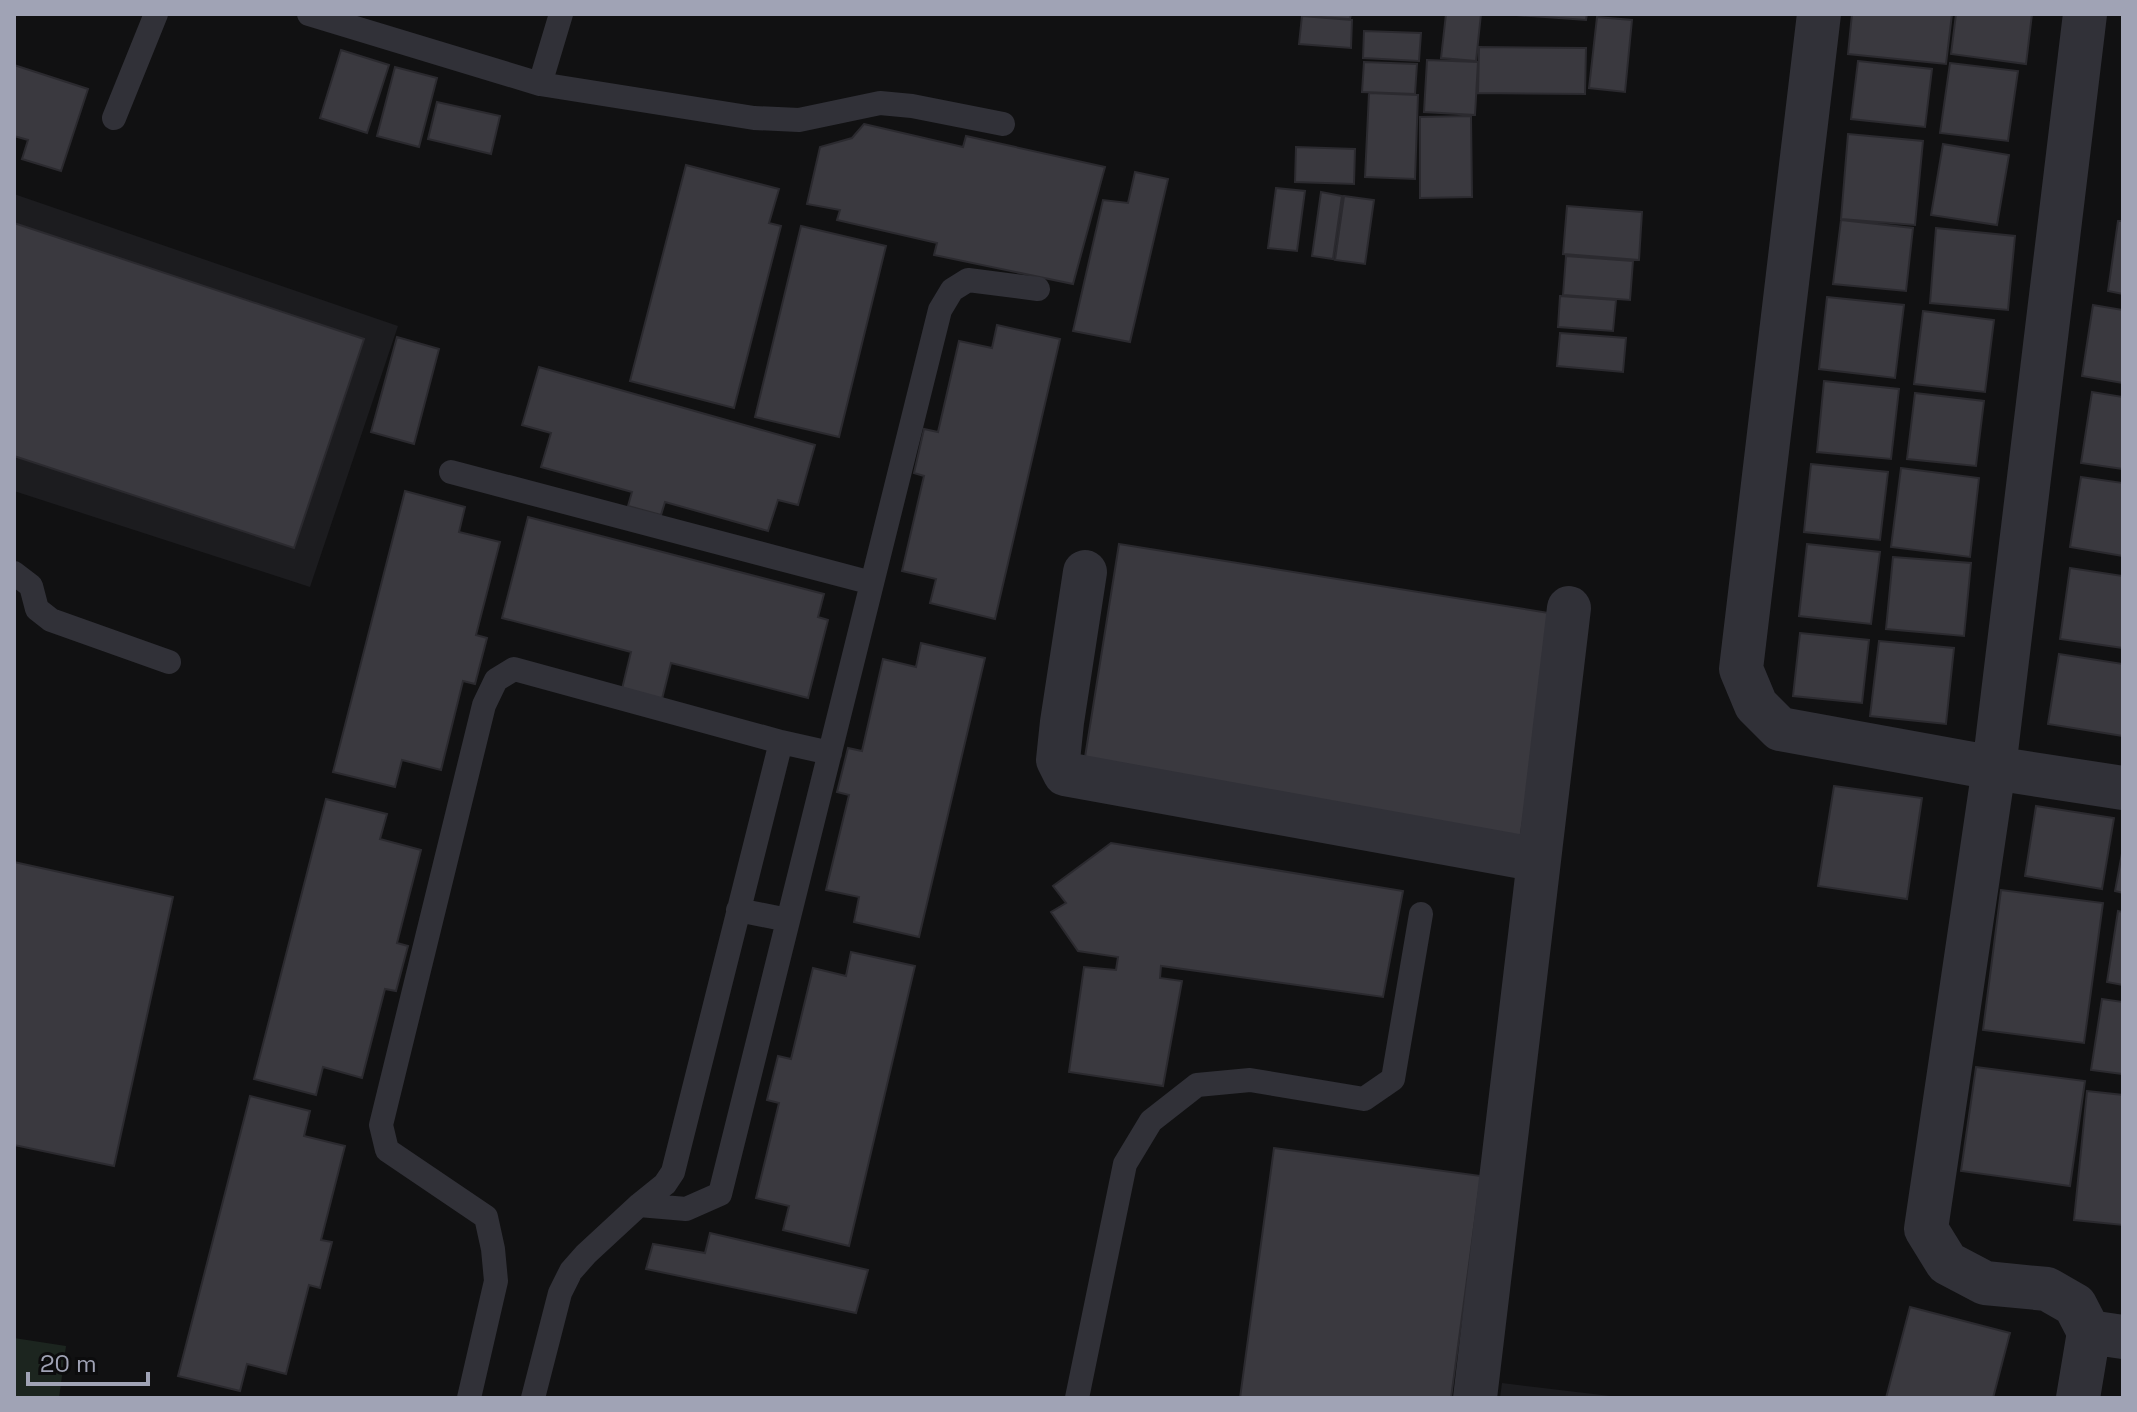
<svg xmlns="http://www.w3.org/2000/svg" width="2137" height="1412" font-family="'Space Grotesk',sans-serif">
  <rect width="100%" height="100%" fill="#111112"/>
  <!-- built -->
  <path fill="#1c1c1f" d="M 14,194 L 398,326 L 310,587 L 14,491 Z
    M 1502,1383 L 1627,1398 L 1500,1398 Z"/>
  <!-- green -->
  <path fill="#1c251f" d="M 14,1338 L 66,1346 L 59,1398 L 14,1398 Z"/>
  <!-- building -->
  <path fill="#3a393f" stroke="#2b2a2f" stroke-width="2" d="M 1304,14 L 1351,14 L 1350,19 L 1304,16 Z
    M 1446,14 L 1481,14 L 1476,61 L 1441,58 Z
    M 1502,14 L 1587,14 L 1586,20 Z
    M 1852,14 L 1952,14 L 1946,64 L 1848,54 Z
    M 1956,14 L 2032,14 L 2026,64 L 1951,54 Z
    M 1302,16 L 1352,20 L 1351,48 L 1299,44 Z
    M 1597,17 L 1632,20 L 1625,92 L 1589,88 Z
    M 1364,31 L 1421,33 L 1419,61 L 1363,58 Z
    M 1479,47 L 1586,48 L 1585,94 L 1478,93 Z
    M 341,50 L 389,65 L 367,133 L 320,118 Z
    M 1427,60 L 1478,62 L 1475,115 L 1424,112 Z
    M 1858,61 L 1932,69 L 1925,127 L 1851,119 Z
    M 1364,62 L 1417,64 L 1415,94 L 1362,92 Z
    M 1950,63 L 2018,71 L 2008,141 L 1940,133 Z
    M 14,65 L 88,89 L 61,171 L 22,159 L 28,140 L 14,136 Z
    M 395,67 L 437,78 L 419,147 L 377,136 Z
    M 1369,93 L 1418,95 L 1415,179 L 1365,177 Z
    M 437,102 L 500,116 L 491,154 L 428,139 Z
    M 1471,116 L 1472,197 L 1420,198 L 1420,117 Z
    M 864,124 L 963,147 L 966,136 L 1105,167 L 1073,284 L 934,255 L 937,243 L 837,220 L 840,210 L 807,204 L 820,147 L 852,138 Z
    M 1848,134 L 1923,141 L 1915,225 L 1841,219 Z
    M 1943,144 L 2009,155 L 1997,225 L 1931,215 Z
    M 1296,147 L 1355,149 L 1354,184 L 1295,182 Z
    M 686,165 L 779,189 L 769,223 L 781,226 L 734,408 L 630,381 Z
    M 1135,172 L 1168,179 L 1130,342 L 1073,331 L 1103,200 L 1128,203 Z
    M 1276,188 L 1305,191 L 1297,251 L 1268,248 Z
    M 1321,192 L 1342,196 L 1333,259 L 1312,256 Z
    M 1344,196 L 1374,200 L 1365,264 L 1335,260 Z
    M 1567,206 L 1642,212 L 1639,260 L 1563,254 Z
    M 1841,220 L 1913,228 L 1906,291 L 1833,284 Z
    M 2118,221 L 2123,221 L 2123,294 L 2108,291 Z
    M 14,223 L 364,339 L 294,548 L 14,456 Z
    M 801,226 L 886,246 L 839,437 L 755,417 Z
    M 1936,228 L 2015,236 L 2008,310 L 1930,303 Z
    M 1566,256 L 1633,261 L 1630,300 L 1563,295 Z
    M 1560,296 L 1616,300 L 1613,331 L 1558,327 Z
    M 1827,297 L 1904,305 L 1895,378 L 1819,369 Z
    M 2093,305 L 2123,310 L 2123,383 L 2082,376 Z
    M 1923,311 L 1994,320 L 1985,392 L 1914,384 Z
    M 997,325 L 1060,339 L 995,619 L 930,603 L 936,579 L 902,571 L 924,476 L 914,473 L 924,429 L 938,432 L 959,341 L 992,348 Z
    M 1560,333 L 1626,338 L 1623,372 L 1557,366 Z
    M 397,337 L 439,349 L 414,444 L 371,432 Z
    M 539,367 L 815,445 L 798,505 L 778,500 L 768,531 L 665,502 L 661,515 L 628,506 L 632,492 L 541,467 L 551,433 L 522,425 Z
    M 1824,381 L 1899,389 L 1891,459 L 1817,452 Z
    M 2092,392 L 2123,397 L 2123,469 L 2081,463 Z
    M 1915,393 L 1984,401 L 1976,466 L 1907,459 Z
    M 1811,464 L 1888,472 L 1880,540 L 1804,532 Z
    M 1901,468 L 1979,478 L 1970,557 L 1891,547 Z
    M 2081,477 L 2123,483 L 2123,556 L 2070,547 Z
    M 405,491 L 465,507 L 459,532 L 500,542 L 476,635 L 487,638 L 475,684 L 463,681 L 441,770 L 402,760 L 395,787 L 333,772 Z
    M 528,517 L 824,594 L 818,617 L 828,620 L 808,698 L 671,663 L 662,699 L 622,689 L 631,652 L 502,618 Z
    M 1119,544 L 1555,614 L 1519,846 L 1082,776 Z
    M 1807,544 L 1880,552 L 1871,624 L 1799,616 Z
    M 1893,557 L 1971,563 L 1964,636 L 1886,629 Z
    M 2070,568 L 2123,576 L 2123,648 L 2060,639 Z
    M 1800,633 L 1869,640 L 1862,703 L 1793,696 Z
    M 1879,641 L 1954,648 L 1946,724 L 1870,716 Z
    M 921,643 L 985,658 L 919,937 L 854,922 L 859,897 L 826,890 L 849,795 L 837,792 L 848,748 L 862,751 L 883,659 L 916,667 Z
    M 2059,654 L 2123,664 L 2123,736 L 2048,724 Z
    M 1834,786 L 1922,798 L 1907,899 L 1818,886 Z
    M 326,799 L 387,814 L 380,839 L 421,850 L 397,943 L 408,946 L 396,991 L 385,989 L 362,1078 L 323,1067 L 316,1095 L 254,1079 Z
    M 2036,806 L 2114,818 L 2102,889 L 2025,876 Z
    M 1111,843 L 1403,891 L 1383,997 L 1161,966 L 1160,978 L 1182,981 L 1163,1086 L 1069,1072 L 1084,967 L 1116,970 L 1118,957 L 1078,951 L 1051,912 L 1066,903 L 1053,886 Z
    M 2123,848 L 2123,893 L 2115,891 Z
    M 14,862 L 173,897 L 114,1166 L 14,1145 Z
    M 2001,890 L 2103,903 L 2084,1043 L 1983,1030 Z
    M 2118,911 L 2123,912 L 2123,985 L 2107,982 Z
    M 851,952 L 915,966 L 849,1246 L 783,1230 L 789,1206 L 756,1198 L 779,1103 L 767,1100 L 778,1056 L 791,1059 L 813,968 L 846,976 Z
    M 2102,999 L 2123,1002 L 2123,1074 L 2091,1070 Z
    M 1976,1067 L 2085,1081 L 2070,1186 L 1961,1171 Z
    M 2087,1091 L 2123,1095 L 2123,1225 L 2074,1220 Z
    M 250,1096 L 310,1111 L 304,1136 L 345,1146 L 321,1240 L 332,1242 L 320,1288 L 309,1285 L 286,1374 L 247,1364 L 240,1391 L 178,1376 Z
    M 1274,1148 L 1481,1176 L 1451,1398 L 1240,1398 Z
    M 710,1233 L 868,1270 L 856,1313 L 646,1269 L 653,1244 L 705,1253 Z
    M 1910,1307 L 2010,1333 L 1993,1398 L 1886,1398 Z"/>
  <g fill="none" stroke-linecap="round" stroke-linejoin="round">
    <!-- lane -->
    <path stroke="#313138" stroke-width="24" d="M 309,14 L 540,84 L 754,118 L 799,120 L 880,103 L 912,106 L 1003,124
      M 540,84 L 561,14
      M 114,118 L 156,14
      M 451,472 L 872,583
      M 14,573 L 31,586 L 37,609 L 51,620 L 169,662
      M 781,742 L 830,753
      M 738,910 L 788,920
      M 639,1205 L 686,1209 L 720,1194 L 940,310 L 952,290 L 968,280 L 1038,289
      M 469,1398 L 496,1281 L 493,1249 L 486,1217 L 387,1150 L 381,1125 L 484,705 L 496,680 L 514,669 L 781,742 L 673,1172 L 665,1184 L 639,1205 L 586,1254 L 571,1271 L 560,1293 L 533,1398
      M 1077,1398 L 1125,1164 L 1151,1121 L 1197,1085 L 1250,1080 L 1364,1099 L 1393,1079 L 1421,914"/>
    <!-- street -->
    <path stroke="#313138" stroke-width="44" d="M 1819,14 L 1741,669 L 1756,705 L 1780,729 L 1994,768 L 1926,1229 L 1947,1263 L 1985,1283 L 2047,1289 L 2075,1305 L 2089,1332 L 2123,1337
      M 2085,14 L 1994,768 L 2123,788
      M 1085,572 L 1062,722 L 1058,760 L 1065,774 L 1539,860
      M 1475,1398 L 1569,608
      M 2078,1398 L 2089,1332"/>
  </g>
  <!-- border -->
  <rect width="2137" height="1412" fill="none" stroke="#a0a3b5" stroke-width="32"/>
  <!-- scale -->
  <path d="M28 1372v12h120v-12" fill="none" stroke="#a0a3b5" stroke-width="4"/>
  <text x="40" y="1372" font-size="24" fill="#a0a3b5" stroke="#0c0c0d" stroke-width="6" paint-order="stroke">20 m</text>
</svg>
